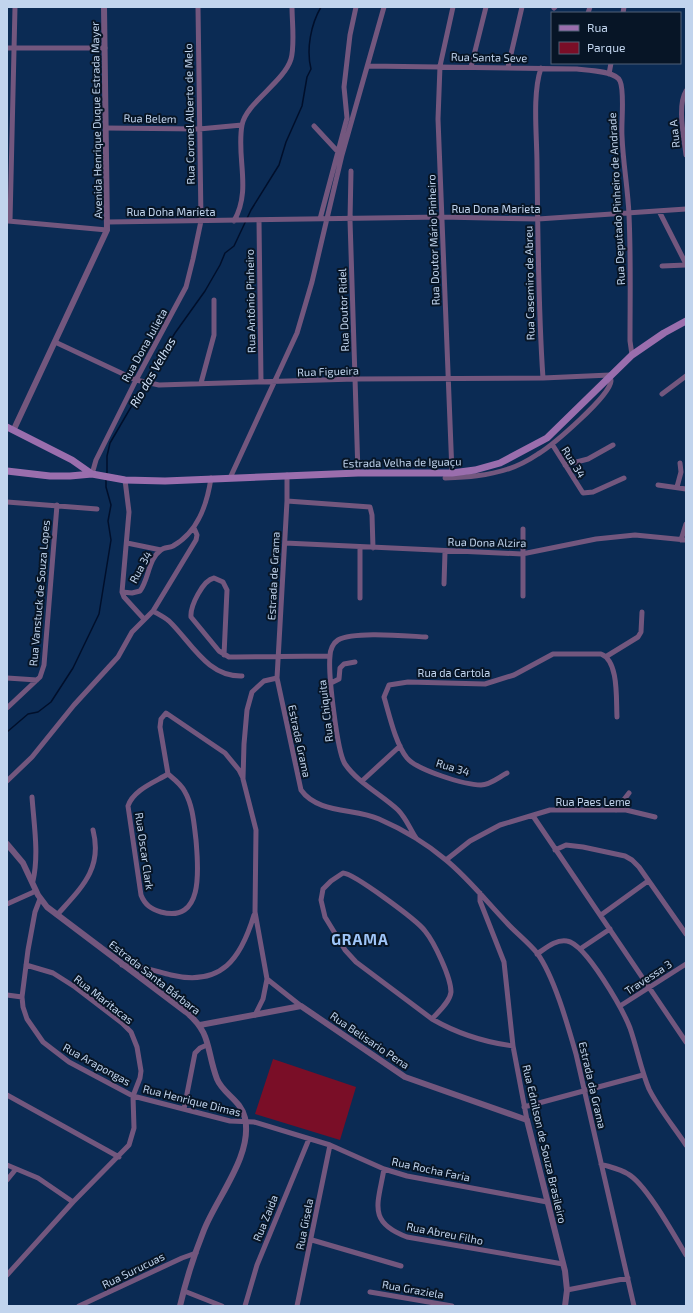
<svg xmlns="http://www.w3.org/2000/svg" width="693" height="1313" font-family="'Exo 2',sans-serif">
  <rect width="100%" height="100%" fill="#0b2b54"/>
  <!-- green -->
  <path fill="#7a0e27" d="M 273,1059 L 356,1087 L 340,1140 L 255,1114 Z"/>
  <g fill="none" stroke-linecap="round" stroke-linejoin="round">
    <!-- stream -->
    <path stroke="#000f2b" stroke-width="1.5" d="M 147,380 L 175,333 L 205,291 L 220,265 L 225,253 L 234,246 L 251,210 L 279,165 L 286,142 L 302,106 L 307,77 L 311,69 C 306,49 311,24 321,7
      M 107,474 L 107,456 L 110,443 L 145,383
      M 7,732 L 28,714 L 38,712 L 51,702 L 73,668 L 99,614 L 111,540 L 108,521 L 111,505 L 106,487 L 106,479"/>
    <!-- minor -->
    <path stroke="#73577e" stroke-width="5" d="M 554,8 L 555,7
      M 588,13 L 590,7
      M 623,13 L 624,7
      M 7,48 L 105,48
      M 368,66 L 577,69 C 587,70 616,71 620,81 C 625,92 621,122 622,136 C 623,163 628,189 629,215 C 631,257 630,299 630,341 L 632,355
      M 471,67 L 486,7
      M 508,67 L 522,7
      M 541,68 C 532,95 537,135 537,165 C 538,236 538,307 543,378
      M 609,74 L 611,63
      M 686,91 C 677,106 684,137 686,155
      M 314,126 L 340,154
      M 106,128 L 199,129 L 242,125
      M 351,171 L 350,220 L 358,473
      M 659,211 L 686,264
      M 320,219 L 347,118 L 344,87 L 350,35 L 356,7
      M 259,220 L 261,382
      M 8,221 L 107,230
      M 10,221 L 15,7
      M 234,221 C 252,189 236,158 242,125 C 246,103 284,82 291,59 C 295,45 292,22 292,7
      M 108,222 L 442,217 L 538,219 L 686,209
      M 662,266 L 686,265
      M 55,342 L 136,380 L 159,385 L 355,379 L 543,378 L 610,375 C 610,377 611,379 611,381 C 610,396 553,445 538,454 C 529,460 518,466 508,469 C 487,476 467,477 445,478
      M 201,383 L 214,335 L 214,300
      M 662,394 L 686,376
      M 552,444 L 583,493 L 593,492 L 624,478
      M 565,465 L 588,459 L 613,445
      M 452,473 L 438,119 L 440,66 L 453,7
      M 92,474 L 96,460 L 136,380 L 186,287 L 193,259 L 201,221 L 198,7
      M 287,475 L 287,501 L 277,678 L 301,790 C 318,814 355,808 379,819 C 402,829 427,844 446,860 C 468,878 487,902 507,923 C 516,933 528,942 537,953 C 554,976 568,1026 576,1054 L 634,1306
      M 230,478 L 297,333 L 312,282 L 342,155 L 384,7
      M 125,480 L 129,512 L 122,592 L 124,597 L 144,619
      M 658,485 L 686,489
      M 677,487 L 681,472 L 680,463
      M 287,501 L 370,507 L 372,515 L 373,548
      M 7,502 L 97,509
      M 523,529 L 523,596
      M 681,540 L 686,524
      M 127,543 L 161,550
      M 285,543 L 522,554 L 596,539 L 635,535 L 686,540
      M 444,584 L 445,552
      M 122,592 L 132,593 L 140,591 C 149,579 148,559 161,550 C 164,547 169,548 173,546 C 198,532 207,505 211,478
      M 360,598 L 360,547
      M 153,611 C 158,614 164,617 169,621 C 191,642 207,677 242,676
      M 224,655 L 227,590 L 223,582 L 214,578 C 203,580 190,606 191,617 L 219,651 L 229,657 L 236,657 L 330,656
      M 607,656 L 638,637 L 641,632 L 642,612
      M 7,678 L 37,680
      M 331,683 L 339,679 L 340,668 L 344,664 L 355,662
      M 7,708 L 40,677 L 44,665 L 57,505
      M 507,773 C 499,777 490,785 481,785 C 465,785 417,770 407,758 C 396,745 389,714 384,697 L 389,685 L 408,682 L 485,684 L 514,675 L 553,654 L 601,654 C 619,661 616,699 617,717
      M 168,774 C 174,779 182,785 185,792 C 193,806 194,824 196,840 C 198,865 205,924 161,912 C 151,909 145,905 141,895 L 128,806 C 133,790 155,782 168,774 Z
      M 168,774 L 160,727 L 161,719 L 166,713 L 225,753 L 239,770 L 243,778
      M 7,781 L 32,757 L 74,705 L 118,657 L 132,632 L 153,611 L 196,540 L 197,535 L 194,528
      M 362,781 L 400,746
      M 32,797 C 34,825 39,854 33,881
      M 616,810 L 629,793
      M 533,816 L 686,1042
      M 416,838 C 410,829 406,818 398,810 C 382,795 358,783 345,764 C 337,752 328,673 330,656 C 330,650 333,643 338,640 C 354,631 406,636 426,637
      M 555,850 L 566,845 L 583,847 L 625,856 L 632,860 L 639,867 L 686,934
      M 446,860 L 470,841 L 500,825 L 550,810 L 626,810 L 655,817
      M 480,893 L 480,901 L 504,962 L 513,1046 L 527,1120
      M 40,899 L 35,912 L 28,950 L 22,997 L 23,1007 L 27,1019 L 43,1042 L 69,1062 L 133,1096 L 230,1121 L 254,1122 L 330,1145 L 384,1169 L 407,1176 L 547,1202
      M 7,904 L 36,891
      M 57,915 C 81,888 103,869 93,830
      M 601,915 L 648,881
      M 580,949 L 610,929
      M 537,954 C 546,948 556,939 567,941 C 586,944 623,1010 630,1028 C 637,1048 641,1070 649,1089 C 659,1109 674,1127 686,1145
      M 122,965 C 139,965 155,971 171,975 C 222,987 241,958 254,915
      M 267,979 L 301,1006
      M 7,995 L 22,997
      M 620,1006 L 686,964
      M 255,1015 L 263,999 L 267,979 L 255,912 L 256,830 L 243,779 L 244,744 L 247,710 L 252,692 L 264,681 L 277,678
      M 432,1019 C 438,1012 450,1002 451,992 C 451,977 434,942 425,931 C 417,920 353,873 343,873 L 331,881 L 323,889 L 321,900 L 325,917 L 336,935 L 345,950 L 356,962 L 432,1019 C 458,1034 483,1042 513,1046
      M 7,1095 L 119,1157
      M 524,1107 L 643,1075
      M 184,1109 L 195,1053 L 200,1048 L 207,1045
      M 601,1164 C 610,1167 620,1169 628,1174 C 646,1184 674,1235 686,1255
      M 7,1165 L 38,1178 L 73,1202
      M 384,1169 C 378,1204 367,1222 407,1237 L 563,1264
      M 7,1180 L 16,1169
      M 312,1240 L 401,1266
      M 7,1275 L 73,1202 L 129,1145 L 134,1128 L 133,1096 L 140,1078 L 141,1071 L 137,1047 L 131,1032 L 122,1023 L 75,987 L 53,973 L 26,965
      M 567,1290 L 628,1278
      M 184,1291 L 222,1306
      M 370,1292 L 452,1306
      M 79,1306 L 182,1258 L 196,1253
      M 245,1306 L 257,1265 L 309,1139
      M 297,1306 L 330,1145"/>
    <!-- tertiary -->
    <path stroke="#73577e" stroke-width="6" d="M 14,429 L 107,230 L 104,7
      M 7,844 L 23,863 L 38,895 L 47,907 L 186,1012 C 212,1033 206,1050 217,1079 C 223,1094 241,1100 245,1118 C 253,1155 217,1197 204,1230 C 194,1255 186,1280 180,1306
      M 200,1025 L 301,1006 L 405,1077 L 527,1120 L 565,1271 L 567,1290 L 565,1306"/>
    <!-- secondary -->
    <path stroke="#9a6ead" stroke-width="7" d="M 7,427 L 72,460 L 92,474
      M 7,471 L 50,476 L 70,476 L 92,474 L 125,480 L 165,481 L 358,473 L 452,473 L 475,470 L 500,463 L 547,438 L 632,355 L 664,333 L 686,321"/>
  </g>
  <g text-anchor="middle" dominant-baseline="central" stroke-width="4" stroke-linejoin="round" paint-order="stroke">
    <!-- street labels -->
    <g font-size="11" fill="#c1d4ed" stroke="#071526">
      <text transform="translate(489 57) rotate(1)">Rua Santa Seve</text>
      <text transform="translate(189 114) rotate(-91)">Rua Coronel Alberto de Melo</text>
      <text transform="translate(150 118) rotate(1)">Rua Belem</text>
      <text transform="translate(96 120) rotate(-91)">Avenida Henrique Duque Estrada Mayer</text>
      <text transform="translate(674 134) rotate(-96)">Rua A</text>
      <text transform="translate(616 199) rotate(-93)">Rua Deputado Pinheiro de Andrade</text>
      <text x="496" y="208">Rua Dona Marieta</text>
      <text x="171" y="211">Rua Doha Marieta</text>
      <text transform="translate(433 240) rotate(-92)">Rua Doutor Mário Pinheiro</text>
      <text transform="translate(529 283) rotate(-91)">Rua Casemiro de Abreu</text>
      <text transform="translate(250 301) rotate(-91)">Rua Antônio Pinheiro</text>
      <text transform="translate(343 310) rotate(-92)">Rua Doutor Ridel</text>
      <text transform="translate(144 345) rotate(-61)">Rua Dona Julieta</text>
      <text transform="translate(328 371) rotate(-2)">Rua Figueira</text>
      <text transform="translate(402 462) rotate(-1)">Estrada Velha de Iguaçu</text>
      <text transform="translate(574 462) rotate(58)">Rua 34</text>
      <text transform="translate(487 542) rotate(1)">Rua Dona Alzira</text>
      <text transform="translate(140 567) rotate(-62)">Rua 34</text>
      <text transform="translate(273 576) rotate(-87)">Estrada de Grama</text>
      <text transform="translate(39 593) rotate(-85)">Rua Vanstuck de Souza Lopes</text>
      <text x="454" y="672">Rua da Cartola</text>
      <text transform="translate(325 711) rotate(-97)">Rua Chiquita</text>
      <text transform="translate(300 741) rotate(78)">Estrada Grama</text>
      <text transform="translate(453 767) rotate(17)">Rua 34</text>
      <text x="593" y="801">Rua Paes Leme</text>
      <text transform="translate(145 851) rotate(82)">Rua Oscar Clark</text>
      <text transform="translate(155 977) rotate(38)">Estrada Santa Bárbara</text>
      <text transform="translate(648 977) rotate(-33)">Travessa 3</text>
      <text transform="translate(104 999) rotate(38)">Rua Maritacas</text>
      <text transform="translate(370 1040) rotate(34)">Rua Belisario Pena</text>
      <text transform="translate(97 1064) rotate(29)">Rua Arapongas</text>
      <text transform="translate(593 1085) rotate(77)">Estrada da Grama</text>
      <text transform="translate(192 1100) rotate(14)">Rua Henrique Dimas</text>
      <text transform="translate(545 1144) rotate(77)">Rua Ednilson de Souza Brasileiro</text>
      <text transform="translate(431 1169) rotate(12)">Rua Rocha Faria</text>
      <text transform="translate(265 1218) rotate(-68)">Rua Zaida</text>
      <text transform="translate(304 1224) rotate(-79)">Rua Gisela</text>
      <text transform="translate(445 1233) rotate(11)">Rua Abreu Filho</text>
      <text transform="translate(133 1270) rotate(-26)">Rua Surucuas</text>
      <text transform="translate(413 1289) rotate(10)">Rua Graziela</text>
    </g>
    <!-- water labels -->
    <g font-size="12" font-style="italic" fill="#d1e2f9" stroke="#071526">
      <text transform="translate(152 372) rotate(-60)">Rio das Velhas</text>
    </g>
    <!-- district labels -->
    <g font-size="15" font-weight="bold" letter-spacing="1" fill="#9fc5f8" stroke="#071526">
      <text x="360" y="939">GRAMA</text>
    </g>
  </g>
  <!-- border -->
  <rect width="693" height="1313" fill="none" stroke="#c1d4ed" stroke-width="16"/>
  <!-- legend -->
  <rect x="551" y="12" width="130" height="52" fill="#071526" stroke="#516176"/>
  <rect x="559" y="25" width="20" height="6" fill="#9a6ead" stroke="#516176"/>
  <text x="587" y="32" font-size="12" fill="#c1d4ed">Rua</text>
  <rect x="559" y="42" width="20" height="12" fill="#7a0e27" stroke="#516176"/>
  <text x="587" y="52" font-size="12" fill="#c1d4ed">Parque</text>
</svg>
